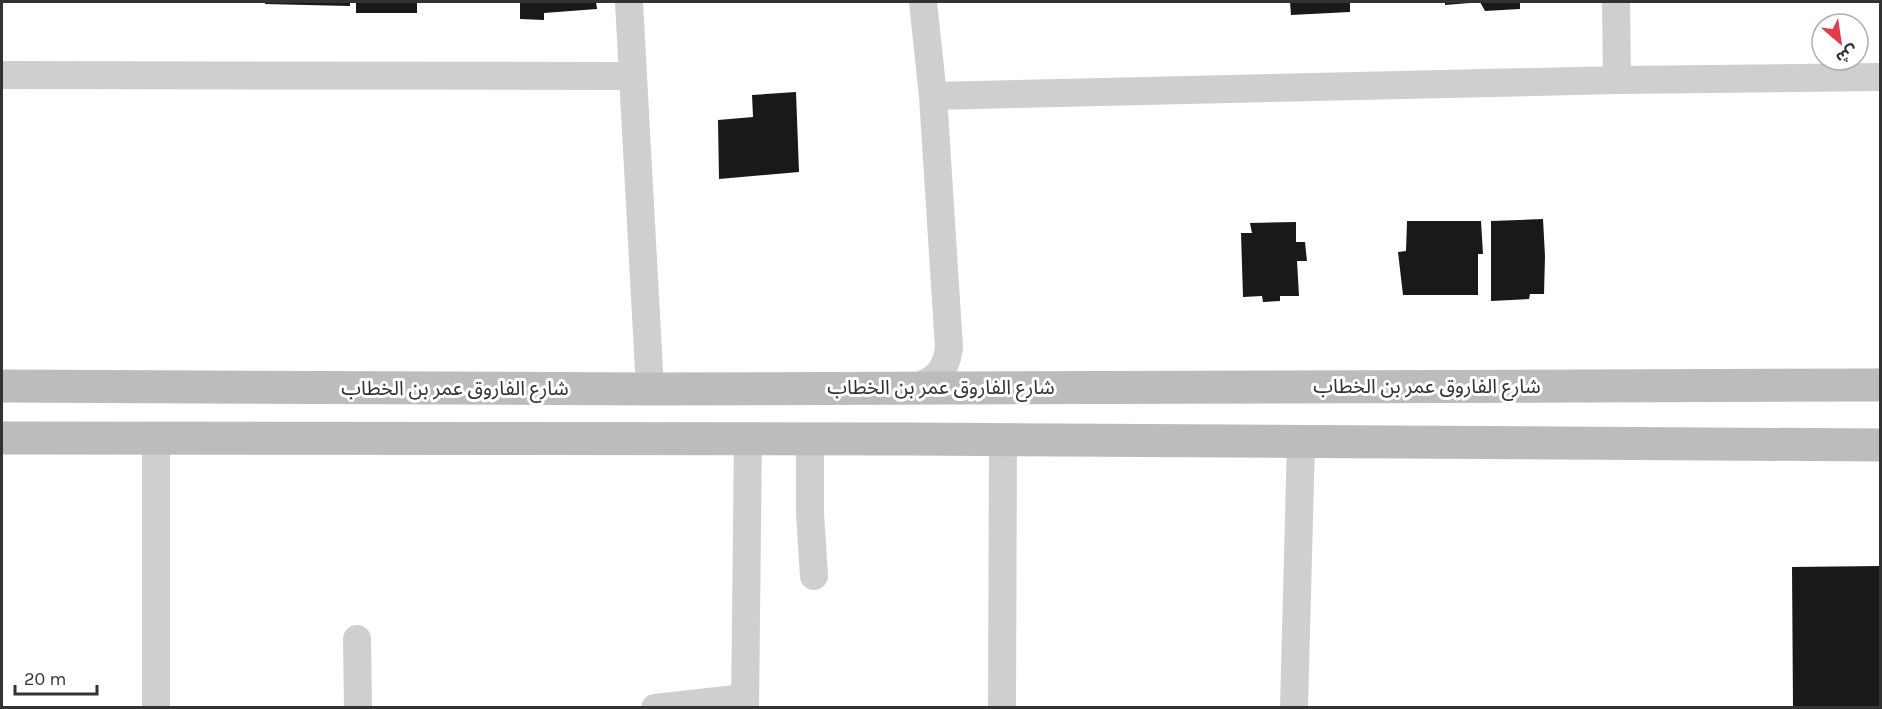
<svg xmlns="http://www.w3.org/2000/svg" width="1882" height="709" font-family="Karla,'Noto Sans Arabic',sans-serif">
  <rect width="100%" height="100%" fill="#fff"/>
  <!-- building -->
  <path fill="#191919" d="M 265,2 L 350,2 L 350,6 L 265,4 Z
    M 356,2 L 417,2 L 417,13 L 356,13 Z
    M 520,2 L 596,2 L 597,9 L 544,13 L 544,20 L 520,19 Z
    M 1290,2 L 1350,2 L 1350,12 L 1291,15 Z
    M 1445,2 L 1470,2 L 1470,3 L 1445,5 Z
    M 1480,2 L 1520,2 L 1520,9 L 1485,11 Z
    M 796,92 L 799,172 L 719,179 L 718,120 L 753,117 L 752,95 Z
    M 1543,219 L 1545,256 L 1544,294 L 1530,294 L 1529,299 L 1491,301 L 1491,221 Z
    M 1407,221 L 1481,221 L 1483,254 L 1478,254 L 1478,295 L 1403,295 L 1398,252 L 1406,251 Z
    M 1296,222 L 1296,242 L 1305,242 L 1307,261 L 1297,261 L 1299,296 L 1280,296 L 1280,301 L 1263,302 L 1262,296 L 1243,297 L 1241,233 L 1252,233 L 1250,223 Z
    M 1880,566 L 1880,708 L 1793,708 L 1792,567 Z"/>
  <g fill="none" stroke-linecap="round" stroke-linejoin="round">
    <!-- street -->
    <path stroke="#cfcfcf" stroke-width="28" d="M 629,2 L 650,389
      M 1616,2 L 1617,80
      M 2,75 L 633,76
      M 933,96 L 1617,80 L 1880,77
      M 916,387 C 937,380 946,370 949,348 L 933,96 L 923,2
      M 810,439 L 810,513 L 814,576
      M 357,639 L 358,708
      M 156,708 L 156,437
      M 655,708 L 744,698
      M 745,708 L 748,438
      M 1002,708 L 1003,439
      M 1294,708 L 1301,442"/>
    <!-- secondary -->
    <path stroke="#bcbcbc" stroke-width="33" d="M 2,386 L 650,389 L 1880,385
      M 2,438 L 912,439 L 1880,445"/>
  </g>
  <g text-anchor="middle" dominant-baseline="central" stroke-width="6" stroke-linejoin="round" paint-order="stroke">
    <!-- street labels -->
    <g font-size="20" fill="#323232" stroke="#fff">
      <text x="1427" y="386">شارع الفاروق عمر بن الخطاب</text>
      <text x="941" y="387">شارع الفاروق عمر بن الخطاب</text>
      <text x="455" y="388">شارع الفاروق عمر بن الخطاب</text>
    </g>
  </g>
  <!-- border -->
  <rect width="1882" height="709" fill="none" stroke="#323232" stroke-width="6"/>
  <!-- north arrow -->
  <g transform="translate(1840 42) rotate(151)"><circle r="28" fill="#ffffff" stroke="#adadad" stroke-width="1.5"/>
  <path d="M0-4.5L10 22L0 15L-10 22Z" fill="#e43a4b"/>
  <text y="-9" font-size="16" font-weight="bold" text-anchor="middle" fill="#323232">ش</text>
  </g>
  <!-- scale -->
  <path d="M15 685v9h82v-9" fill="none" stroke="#323232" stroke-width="3"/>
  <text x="24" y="685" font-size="18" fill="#323232" stroke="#ffffff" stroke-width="4.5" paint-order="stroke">20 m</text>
</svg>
